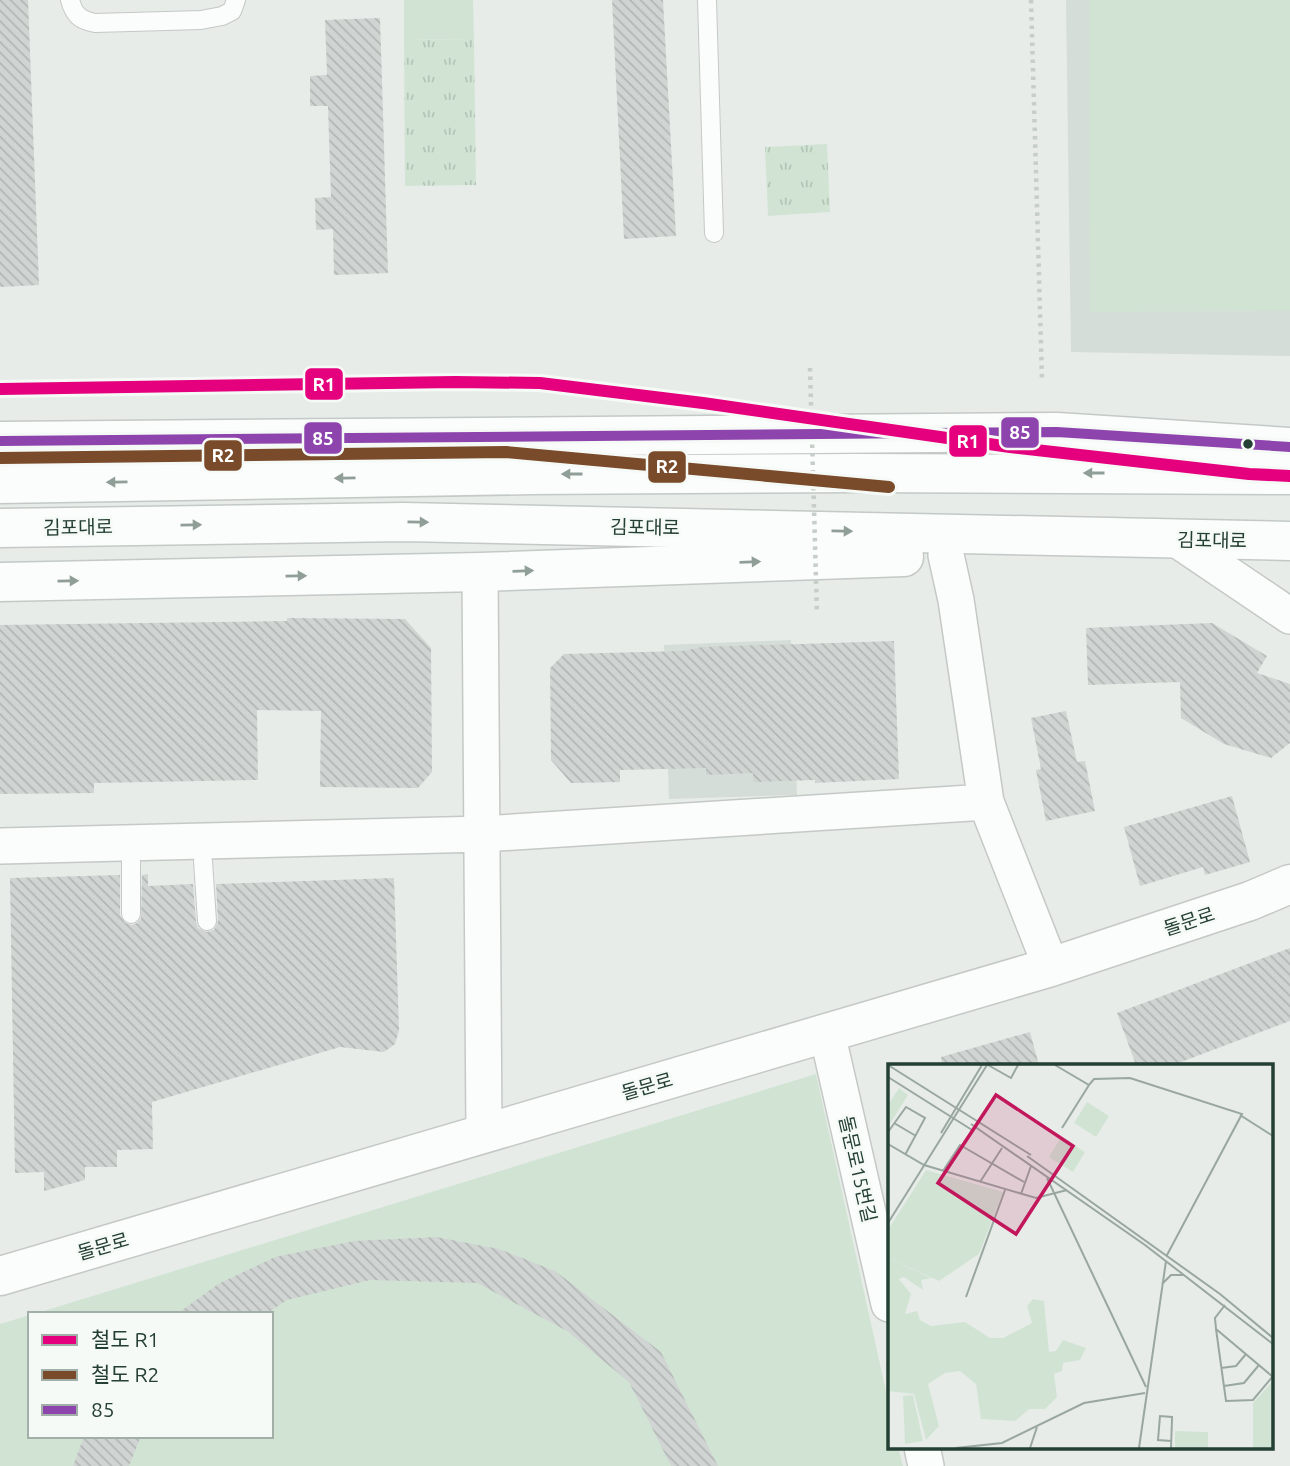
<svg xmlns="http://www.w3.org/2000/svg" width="1290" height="1466" font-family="Ubuntu,'Noto Sans KR',sans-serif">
  <defs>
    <pattern id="grass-tufts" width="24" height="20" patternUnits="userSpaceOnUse" patternTransform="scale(1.75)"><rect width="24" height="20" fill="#d1e4d4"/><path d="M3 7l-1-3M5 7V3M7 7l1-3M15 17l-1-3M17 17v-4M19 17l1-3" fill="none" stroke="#b3c5b6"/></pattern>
    <pattern id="building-back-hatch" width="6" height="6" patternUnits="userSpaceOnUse" patternTransform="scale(1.75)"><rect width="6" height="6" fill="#d0d4d2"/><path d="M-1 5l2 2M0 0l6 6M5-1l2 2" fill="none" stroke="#b2b7b5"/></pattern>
  </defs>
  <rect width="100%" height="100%" fill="#e7ece9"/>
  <!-- built -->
  <path fill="#d5ddd8" d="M 1066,0 L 1290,0 L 1290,356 L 1071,352 Z
    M 791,640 L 797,795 L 669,799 L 664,645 Z"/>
  <!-- grass -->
  <path fill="url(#grass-tufts)" d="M 474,39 L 476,185 L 405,186 L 404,40 Z
    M 827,144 L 830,212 L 768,216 L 765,147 Z"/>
  <!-- pitch -->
  <path fill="#d1e4d4" d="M 404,0 L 473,0 L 474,39 L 404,40 Z
    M 1089,0 L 1290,0 L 1290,311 L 1090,312 Z
    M 816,1074 L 889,1405 L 889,1447 L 898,1447 L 903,1466 L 0,1466 L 0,1324 L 30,1315 L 30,1436 L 271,1436 L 271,1314 L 34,1314 Z"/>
  <!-- building -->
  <path fill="url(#building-back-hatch)" d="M 0,0 L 28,0 L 39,285 L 0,287 Z
    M 612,0 L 663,0 L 676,236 L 624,239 Z
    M 380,18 L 388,273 L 334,275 L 333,229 L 316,230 L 315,198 L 331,197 L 328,106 L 310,106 L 310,76 L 327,75 L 325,20 Z
    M 287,618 L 405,619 L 431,648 L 432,772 L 418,788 L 320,787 L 321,711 L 257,710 L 258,780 L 94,783 L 94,793 L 0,794 L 0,625 L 287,621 Z
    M 1212,623 L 1267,656 L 1257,673 L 1290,684 L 1290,743 L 1271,758 L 1224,744 L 1181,718 L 1180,682 L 1088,685 L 1086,628 Z
    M 894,641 L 899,779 L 815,783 L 815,780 L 753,782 L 753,773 L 706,775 L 706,768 L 620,770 L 620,782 L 571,783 L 551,760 L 550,668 L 564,654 L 683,651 L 702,647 Z
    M 1066,711 L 1077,762 L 1085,761 L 1095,811 L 1046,821 L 1036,770 L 1041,769 L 1031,718 Z
    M 1232,796 L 1250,862 L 1205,875 L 1203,867 L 1140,886 L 1124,827 Z
    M 148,874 L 148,886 L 193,884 L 196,922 L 198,928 L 207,932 L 214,930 L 218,921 L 216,884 L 394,878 L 399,1030 L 395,1044 L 384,1052 L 340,1047 L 152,1102 L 153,1149 L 117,1150 L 117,1167 L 85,1167 L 85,1180 L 44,1191 L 44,1172 L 15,1173 L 10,878 L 120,875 L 120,915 L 125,923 L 132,925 L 137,923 L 141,919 L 142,875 Z
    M 1290,948 L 1290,1021 L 1173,1065 L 1136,1065 L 1117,1013 Z
    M 1030,1032 L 1039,1065 L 942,1065 L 941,1057 Z
    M 436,1237 L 499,1249 L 555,1271 L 661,1352 L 718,1466 L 671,1466 L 629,1382 L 567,1331 L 477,1283 L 370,1280 L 287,1300 L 266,1314 L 177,1314 L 218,1284 L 275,1257 L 354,1241 Z
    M 84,1436 L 141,1436 L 129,1466 L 73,1466 Z"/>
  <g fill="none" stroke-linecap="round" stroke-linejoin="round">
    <!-- service casing -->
    <g stroke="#c4c9c6" stroke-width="20">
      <path id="service" d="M 70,0 C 74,15 80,20 95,23 L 201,20 L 222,16 L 232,11 L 236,0
        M 707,0 L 714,233
        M 131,861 L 131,914
        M 203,861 L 207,921"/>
    </g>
    <!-- minor casing -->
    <g stroke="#c4c9c6" stroke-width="38">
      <path id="minor" d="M 1176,539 L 1290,616
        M 946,555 L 956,600 L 986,802 L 1051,967
        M 480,572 L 484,1134
        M 0,846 L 483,834 L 986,802
        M 827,1033 L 889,1304
        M 922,1447 L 926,1466"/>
    </g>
    <!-- tertiary casing -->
    <g stroke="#c4c9c6" stroke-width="41">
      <path id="tertiary" d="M 0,1276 L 1051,967 L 1250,901 L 1290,884"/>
    </g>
    <!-- secondary casing -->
    <g stroke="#c3c9c6" stroke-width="41">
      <path id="secondary" d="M 0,441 L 1057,432 L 1290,447
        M 0,484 L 532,475 L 856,473 L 1290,475
        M 0,528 L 404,522 L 1290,541
        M 0,582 L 480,572 L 904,557"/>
    </g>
    <!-- path -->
    <path stroke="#c6cec9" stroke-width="4.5" stroke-dasharray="3.5 5" stroke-linecap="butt" d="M 1031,0 L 1042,380"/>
    <!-- service -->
    <use href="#service" stroke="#fbfcfc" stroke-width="18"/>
    <!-- minor -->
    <use href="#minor" stroke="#fbfcfc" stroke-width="35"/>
    <!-- tertiary -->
    <use href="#tertiary" stroke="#fbfcfc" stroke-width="38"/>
    <!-- secondary -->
    <use href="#secondary" stroke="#fbfcfc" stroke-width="38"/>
    <!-- path-bridge -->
    <path stroke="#c6cec9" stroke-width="4.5" stroke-dasharray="3.5 5" stroke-linecap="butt" d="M 810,368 L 817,614"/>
    <!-- bus-1 casing -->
    <g stroke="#f6faf7" stroke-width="16">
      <path id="bus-1" d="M 0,441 L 1057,432 L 1290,447"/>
    </g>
    <!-- bus-1 -->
    <use href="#bus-1" stroke="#8e44ad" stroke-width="10"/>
    <!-- rail-1 casing -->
    <g stroke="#f6faf7" stroke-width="18">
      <path id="rail-1" d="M 0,389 L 455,382 L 540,383 L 703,403 L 1010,447 L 1249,474 L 1290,476"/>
    </g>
    <!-- rail-2 casing -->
    <g stroke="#f6faf7" stroke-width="18">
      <path id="rail-2" d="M 0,458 L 506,452 L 889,487"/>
    </g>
    <!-- rail-1 -->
    <use href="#rail-1" stroke="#e5007d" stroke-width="12"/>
    <!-- rail-2 -->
    <use href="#rail-2" stroke="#7a4b2a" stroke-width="12"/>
  </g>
  <!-- one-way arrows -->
  <defs><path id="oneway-solid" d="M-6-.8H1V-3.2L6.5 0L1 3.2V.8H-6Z" transform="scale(1.75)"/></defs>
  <g fill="#909e98">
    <use href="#oneway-solid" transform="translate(1094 473) rotate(-180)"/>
    <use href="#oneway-solid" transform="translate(572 474) rotate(180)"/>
    <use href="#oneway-solid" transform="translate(345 478) rotate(179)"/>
    <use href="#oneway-solid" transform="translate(117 482) rotate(179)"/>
    <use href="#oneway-solid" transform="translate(418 522) rotate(1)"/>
    <use href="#oneway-solid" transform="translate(191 525) rotate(-1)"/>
    <use href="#oneway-solid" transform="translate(842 531) rotate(1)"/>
    <use href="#oneway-solid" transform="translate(750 562) rotate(-2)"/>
    <use href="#oneway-solid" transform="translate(523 571) rotate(-2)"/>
    <use href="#oneway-solid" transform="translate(296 576) rotate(-1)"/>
    <use href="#oneway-solid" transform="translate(68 581) rotate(-1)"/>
  </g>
  <!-- markers -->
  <circle fill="#243f33" stroke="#f6faf7" stroke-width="2.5" cx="1248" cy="444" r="6"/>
  <g text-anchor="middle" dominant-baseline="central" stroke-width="5" stroke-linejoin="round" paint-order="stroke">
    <!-- street labels -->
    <g font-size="19" fill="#243f33" stroke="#f6faf7">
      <text transform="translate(78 527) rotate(-1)">김포대로</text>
      <text transform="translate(645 527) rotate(1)">김포대로</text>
      <text transform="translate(1212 540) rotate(1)">김포대로</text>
      <text transform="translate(1189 921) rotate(-18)">돌문로</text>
      <text transform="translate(647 1086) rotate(-16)">돌문로</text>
      <text transform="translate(858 1169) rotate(77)">돌문로15번길</text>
      <text transform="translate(103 1246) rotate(-16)">돌문로</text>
    </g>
  </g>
  <!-- overview -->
  <g transform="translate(888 1064)">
    <rect width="385" height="385" fill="#e7ece9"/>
    <path d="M 11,24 L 20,31 L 0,63 L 0,41 ZM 385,317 L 385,384 L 365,384 L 365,339 ZM 25,331 L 35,377 L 17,380 L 15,332 Z" fill="#d1e4d4"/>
    <path d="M 0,194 L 43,214 L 33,216 L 35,226 L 16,213 L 11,215 L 23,230 L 17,250 L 29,247 L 32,256 L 43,262 L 77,258 L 102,274 L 115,274 L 144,259 L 139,242 L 145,235 L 156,237 L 161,288 L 168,287 L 175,276 L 198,284 L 192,296 L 175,299 L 174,307 L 166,310 L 169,333 L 157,345 L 141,345 L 127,357 L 93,355 L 88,320 L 72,307 L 57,309 L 40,320 L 51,362 L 38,376 L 26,330 L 0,327 Z" fill="#d1e4d4"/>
    <path d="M 199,38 L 221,52 L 208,73 L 186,59 ZM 173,73 L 197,88 L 185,108 L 161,93 ZM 38,106 L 115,128 L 91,190 L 51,217 L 0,194 L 0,166 ZM 287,367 L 320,368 L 320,384 L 287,384 Z" fill="#d1e4d4"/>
    <path fill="none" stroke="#99a7a0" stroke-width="2" d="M 0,1 L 143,91M 100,1 L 123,14 L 130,1M 167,1 L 201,21 L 206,15 L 242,14 L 354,50 L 279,191M 0,13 L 84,66M 352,51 L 385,72M 6,59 L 28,72M 83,60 L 257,181 L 385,280M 174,64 L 201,21M 0,68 L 18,43 L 37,54 L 17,91M 53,69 L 94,1M 0,80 L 36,101 L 148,134 L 179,126M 139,92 L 332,230 L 385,274M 55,107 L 72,81 L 136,118M 159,114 L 258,323M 92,118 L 114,84M 133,130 L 143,102M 0,159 L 99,1M 274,220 L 283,211 L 296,211M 78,233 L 117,126M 337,241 L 327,254 L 328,265 L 385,313M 328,265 L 338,337 L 365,336 L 385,312M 333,304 L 348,302 L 358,290M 336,322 L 356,319 L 371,301M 68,384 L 114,379 L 196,339 L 257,329M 142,384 L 149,363M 251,384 L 278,197M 283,384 L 284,355 L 284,353 L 272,352 L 270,376 L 283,377"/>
    <path fill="#c2185b" fill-opacity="0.15" stroke="#c2185b" stroke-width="3.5" d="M 108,31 L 185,82 L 128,170 L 50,119 Z"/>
    <rect width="385" height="385" fill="none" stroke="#243f33" stroke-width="3.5"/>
  </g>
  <g stroke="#f6faf7" stroke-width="2.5">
    <rect x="304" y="367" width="40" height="34" rx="7" fill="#e5007d"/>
    <rect x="1000" y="416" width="40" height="33" rx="7" fill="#8e44ad"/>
    <rect x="303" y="421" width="40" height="34" rx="7" fill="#8e44ad"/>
    <rect x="948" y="424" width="40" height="34" rx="7" fill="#e5007d"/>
    <rect x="203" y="439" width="40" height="33" rx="7" fill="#7a4b2a"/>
    <rect x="647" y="450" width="40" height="34" rx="7" fill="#7a4b2a"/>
  </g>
  <g font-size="19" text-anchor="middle" font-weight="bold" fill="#fff">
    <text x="324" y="391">R1</text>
    <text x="1020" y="439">85</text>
    <text x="323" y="445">85</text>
    <text x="968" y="448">R1</text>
    <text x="223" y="462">R2</text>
    <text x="667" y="473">R2</text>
  </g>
  <!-- legend -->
  <rect x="28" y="1312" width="245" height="126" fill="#f6faf7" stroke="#a2afa9" stroke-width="2"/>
  <rect x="42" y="1335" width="35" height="10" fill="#e5007d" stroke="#a2afa9" stroke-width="2"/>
  <text x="91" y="1347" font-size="21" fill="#243f33">철도 R1</text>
  <rect x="42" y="1370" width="35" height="10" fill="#7a4b2a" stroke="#a2afa9" stroke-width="2"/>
  <text x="91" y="1382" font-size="21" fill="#243f33">철도 R2</text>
  <rect x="42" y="1405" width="35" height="10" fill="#8e44ad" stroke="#a2afa9" stroke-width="2"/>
  <text x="91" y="1417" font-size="21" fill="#243f33">85</text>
</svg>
